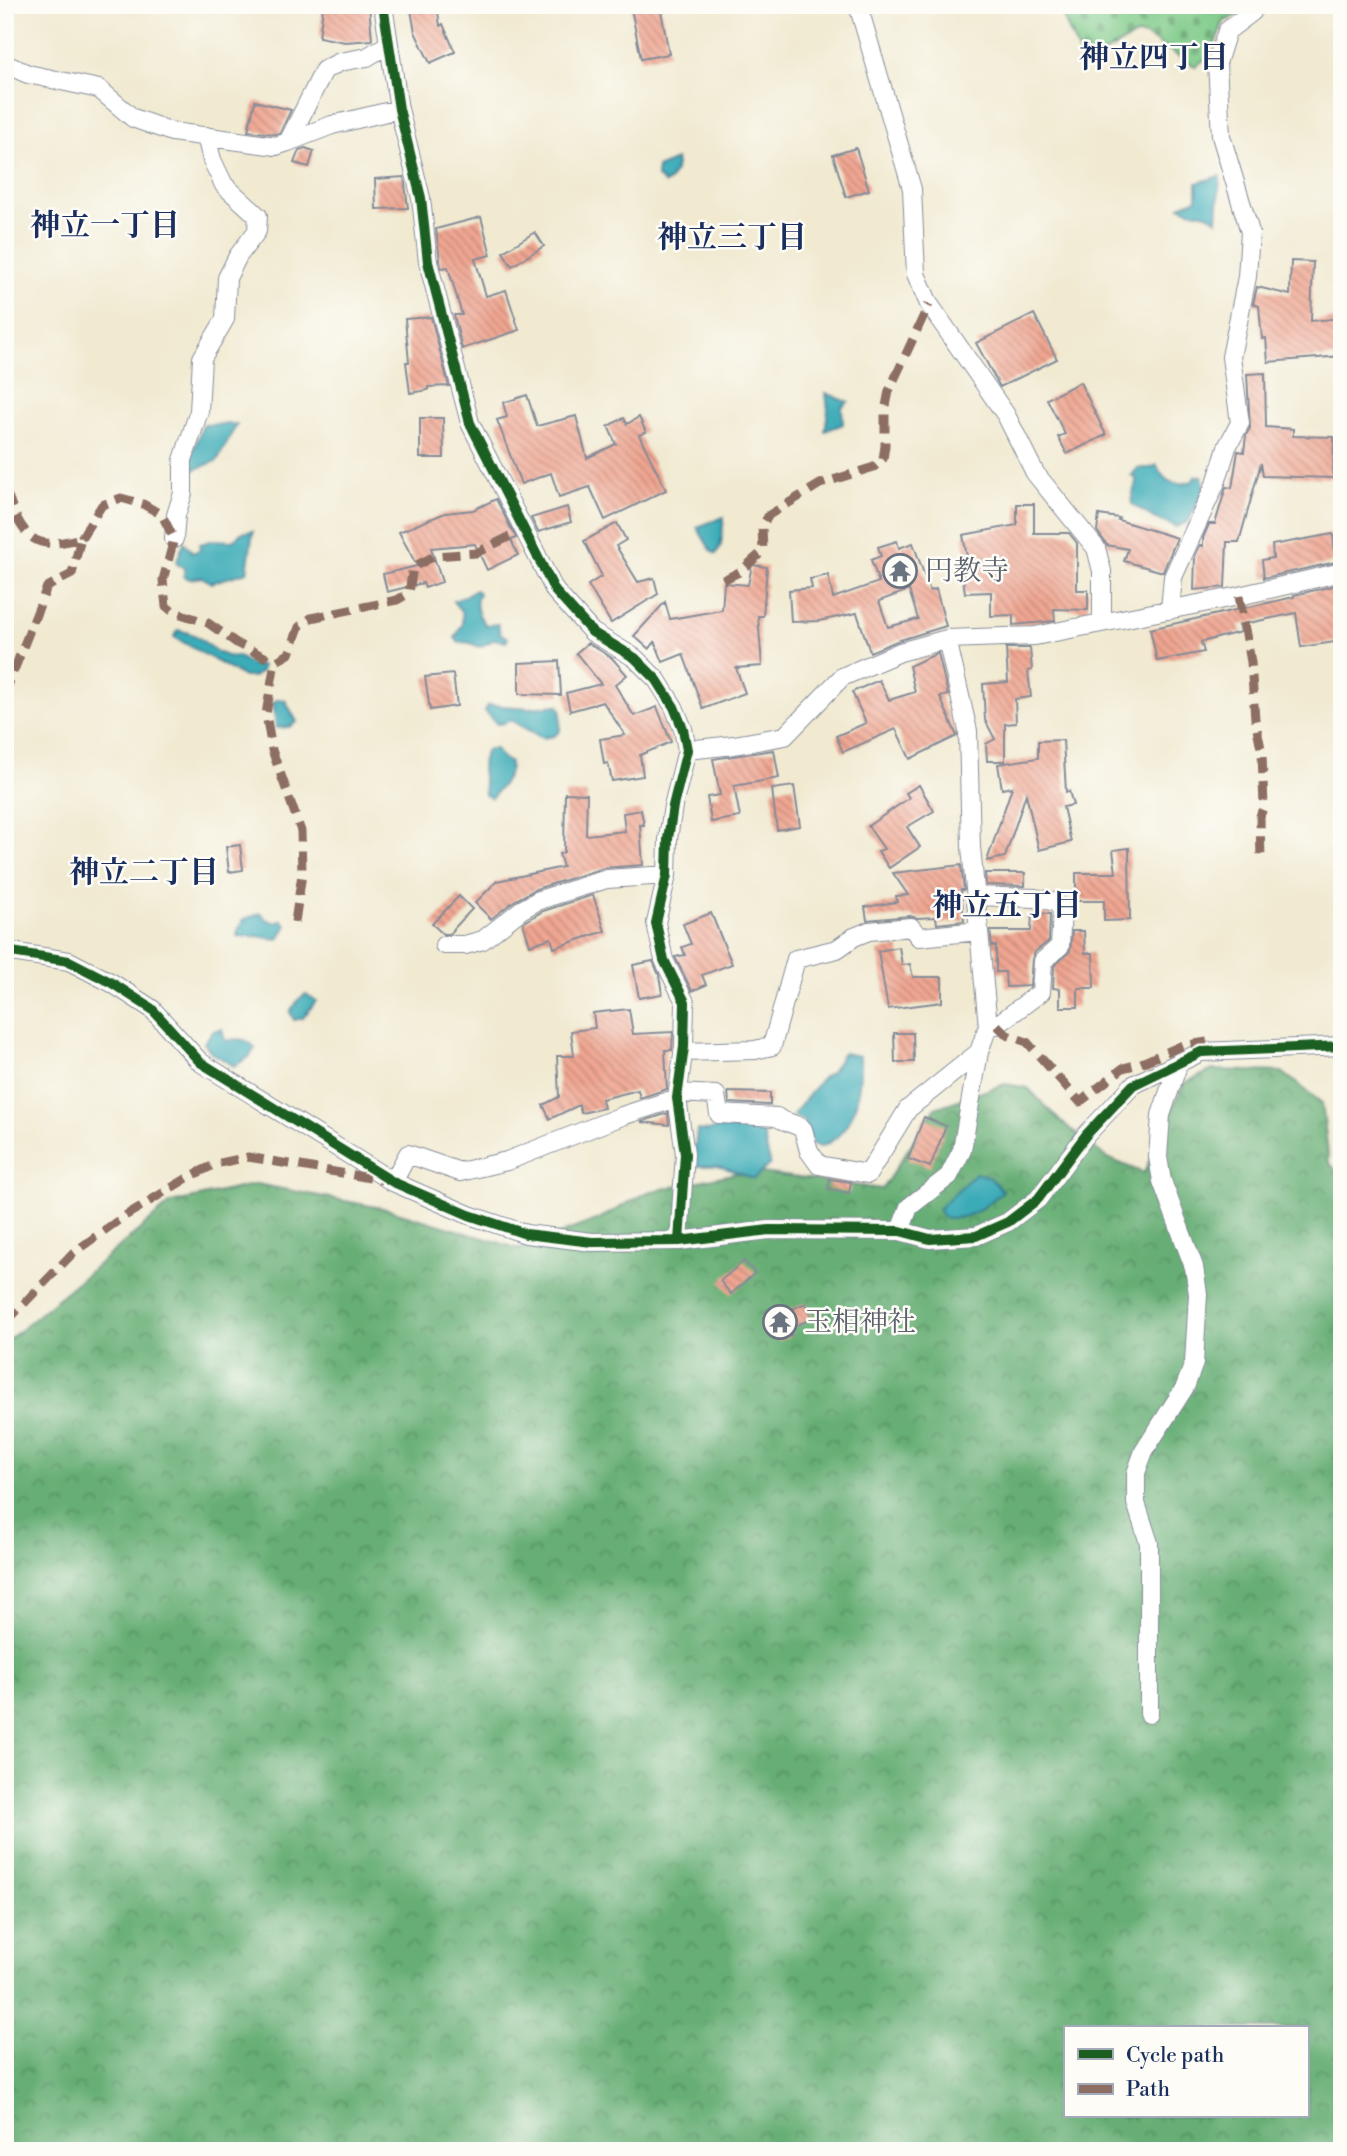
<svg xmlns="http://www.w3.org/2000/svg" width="1347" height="2156" font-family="'Libre Bodoni','Noto Serif JP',serif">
  <defs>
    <pattern id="forest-crowns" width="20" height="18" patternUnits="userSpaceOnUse" patternTransform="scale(1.75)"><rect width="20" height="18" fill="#66ae74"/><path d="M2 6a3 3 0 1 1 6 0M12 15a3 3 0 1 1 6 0" fill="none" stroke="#538e62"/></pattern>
    <pattern id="cemetery-stones" width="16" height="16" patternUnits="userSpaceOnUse" patternTransform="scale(1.75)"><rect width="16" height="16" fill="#7eca88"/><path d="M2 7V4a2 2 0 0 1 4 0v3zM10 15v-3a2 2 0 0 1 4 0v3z" fill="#66a472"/></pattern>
    <pattern id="building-back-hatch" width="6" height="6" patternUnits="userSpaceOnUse" patternTransform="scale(1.75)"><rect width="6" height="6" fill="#f0a691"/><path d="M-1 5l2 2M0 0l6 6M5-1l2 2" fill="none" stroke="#c2887a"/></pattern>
  </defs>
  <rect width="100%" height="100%" fill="#fdfcf7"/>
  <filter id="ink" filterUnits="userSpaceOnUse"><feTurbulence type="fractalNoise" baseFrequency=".0143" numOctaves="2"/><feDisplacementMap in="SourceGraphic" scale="14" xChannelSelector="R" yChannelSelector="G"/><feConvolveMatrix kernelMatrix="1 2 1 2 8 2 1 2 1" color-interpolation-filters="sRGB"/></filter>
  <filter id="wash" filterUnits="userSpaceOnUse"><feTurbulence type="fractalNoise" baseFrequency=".00686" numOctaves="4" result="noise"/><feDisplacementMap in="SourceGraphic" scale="28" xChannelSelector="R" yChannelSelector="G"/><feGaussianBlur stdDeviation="1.57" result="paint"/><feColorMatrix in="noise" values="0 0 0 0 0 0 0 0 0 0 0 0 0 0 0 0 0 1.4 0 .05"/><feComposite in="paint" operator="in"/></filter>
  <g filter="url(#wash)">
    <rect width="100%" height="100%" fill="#f1ead1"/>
    <!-- forest -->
    <path fill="url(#forest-crowns)" stroke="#406e69" stroke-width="2" fill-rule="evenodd" d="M 1213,1070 L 1282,1072 L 1322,1103 L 1329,1162 L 1342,1178 L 1342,2151 L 5,2151 L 5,1343 L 171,1203 L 257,1184 L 387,1209 L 520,1249 L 599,1219 L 648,1192 L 746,1171 L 882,1189 L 935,1108 L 1005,1084 L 1028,1088 L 1059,1120 L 1107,1158 L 1144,1173 L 1184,1083 ZM 1065,2028 L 1307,2028 L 1307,2116 L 1065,2116 Z"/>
    <!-- cemetery -->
    <path fill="url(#cemetery-stones)" stroke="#4c7c73" stroke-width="2" d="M 1058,5 L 1249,5 L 1239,15 L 1224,21 L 1210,56 L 1195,66 L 1146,36 L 1136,35 L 1104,53 L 1081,58 Z"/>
    <!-- water -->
    <path fill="#3aabb7" stroke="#2a6d8a" stroke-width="2" d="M 676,160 C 676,170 674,178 665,184 L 657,177 L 657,168 Z
      M 1220,176 L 1217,220 C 1204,209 1194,215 1180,206 L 1197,199 L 1197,183 Z
      M 826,393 L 848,402 L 842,407 L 843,424 L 825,431 L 828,410 Z
      M 237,424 L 217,461 L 191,471 L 186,470 L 203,425 Z
      M 1157,465 C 1163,482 1175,487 1193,481 L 1195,476 L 1202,476 L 1205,488 L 1188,522 L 1176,527 L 1152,517 L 1132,504 C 1130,494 1137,488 1136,478 L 1131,476 L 1138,468 L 1150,468 Z
      M 724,517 L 721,545 L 716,554 L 711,551 L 697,527 Z
      M 253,531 L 247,572 L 211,583 L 202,577 L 189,579 L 184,576 L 184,568 L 176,563 L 184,542 L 193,553 L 200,549 L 200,544 L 214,540 L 233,541 L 241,533 Z
      M 476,590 L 479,593 C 473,605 478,616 486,625 L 498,624 L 500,633 L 508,638 L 506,642 L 495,639 L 480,647 L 467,642 L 459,643 L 455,638 L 462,625 L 462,612 L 453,601 C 465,598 466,593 476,590 Z
      M 178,630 C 184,632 191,633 196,636 C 209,644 219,659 237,656 L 250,664 L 262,666 L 261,672 L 253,677 L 244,677 L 174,637 Z
      M 279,699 L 285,700 L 297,722 L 289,727 L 276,728 L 273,702 Z
      M 488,705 L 529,708 L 558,705 L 561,710 L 560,731 L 554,736 L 542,738 L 510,720 L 505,723 L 497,724 L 485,711 Z
      M 488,749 L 495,749 L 502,758 L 510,763 C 510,779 501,786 491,798 L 485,795 C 485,780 477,762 488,749 Z
      M 261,913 L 266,919 L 276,923 L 282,920 L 287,925 L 279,939 L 251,936 L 239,937 L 237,933 L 244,919 Z
      M 306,994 L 316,1001 L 303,1018 L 294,1020 L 290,1012 L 299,999 Z
      M 222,1029 L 225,1041 C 236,1038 248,1038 255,1048 L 249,1057 L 234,1066 L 211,1052 L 204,1043 L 213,1031 Z
      M 843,1053 L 860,1056 C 861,1091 857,1133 820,1147 L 812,1144 L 803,1121 L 793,1115 L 823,1077 L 831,1072 Z
      M 718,1128 L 762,1128 L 770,1164 L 754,1179 C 741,1174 729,1168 716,1166 C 707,1165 701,1168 693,1164 L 697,1130 L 708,1131 Z
      M 976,1173 L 989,1177 L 1003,1191 C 984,1207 970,1222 943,1217 L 938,1209 Z"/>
    <g id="blocks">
      <!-- building -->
      <path fill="url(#building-back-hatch)" fill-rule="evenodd" d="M 369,5 L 372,40 L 345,42 L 319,37 L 323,7 L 336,9 Z
        M 410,5 L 437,5 L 440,26 L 443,24 L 455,52 L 430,63 L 415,32 Z
        M 643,5 L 660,5 L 669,54 L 641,59 L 631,8 Z
        M 255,101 L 291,110 L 280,133 L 275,134 L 248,131 Z
        M 305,148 L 314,151 L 309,167 L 294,163 L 299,150 Z
        M 856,148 L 869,190 L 846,197 L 833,155 Z
        M 404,177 L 408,208 L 376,209 L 375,179 Z
        M 481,217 L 491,255 L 475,259 L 486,296 L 506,290 L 519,330 L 462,349 L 454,315 L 462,315 L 448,267 L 441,268 L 436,229 Z
        M 535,232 L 544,246 L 512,266 L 503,252 Z
        M 1291,261 L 1313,262 L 1311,321 L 1342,318 L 1342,356 L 1268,362 L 1266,338 L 1262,339 L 1259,306 L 1253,304 L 1257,287 L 1290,295 Z
        M 1034,314 L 1057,359 L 1000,387 L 976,343 Z
        M 431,317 L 449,386 L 428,387 L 428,390 L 410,393 L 406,362 L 409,362 L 405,319 Z
        M 1265,373 L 1266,427 L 1293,429 L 1293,436 L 1334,437 L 1333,478 L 1263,476 L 1261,463 L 1239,542 L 1227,542 L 1225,587 L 1194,590 L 1195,556 L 1200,545 L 1203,546 L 1203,538 L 1209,524 L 1215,524 L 1226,487 L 1232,488 L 1238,451 L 1244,452 L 1246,435 L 1250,428 L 1247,374 Z
        M 1080,382 L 1106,435 L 1067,454 L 1058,437 L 1065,434 L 1047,399 Z
        M 527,395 L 537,426 L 576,416 L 587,458 L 616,444 L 608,426 L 624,418 L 627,424 L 639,417 L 646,432 L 639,435 L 666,490 L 605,520 L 590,487 L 559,497 L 551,473 L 521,484 L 497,420 L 507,417 L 503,403 Z
        M 420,418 L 443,418 L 444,458 L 420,458 Z
        M 496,499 L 516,538 L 511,540 L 518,555 L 487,570 L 475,544 L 431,548 L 442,582 L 425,588 L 423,583 L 387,592 L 383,574 L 417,566 L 399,532 L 445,513 L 473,510 Z
        M 1017,504 L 1034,504 L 1034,533 L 1069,533 L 1077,543 L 1077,590 L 1088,590 L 1088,610 L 1054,609 L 1055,621 L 1013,625 L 1013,615 L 991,616 L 991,592 L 965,593 L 960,558 L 967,557 L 963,535 L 1017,525 Z
        M 567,507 L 571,522 L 538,532 L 531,518 Z
        M 1099,515 L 1119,518 L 1118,520 L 1177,538 L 1163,572 L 1124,561 L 1128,549 L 1107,545 L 1097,531 Z
        M 617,523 L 626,540 L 616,546 L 638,582 L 654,578 L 658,594 L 611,623 L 588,585 L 602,576 L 584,541 Z
        M 1333,534 L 1336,562 L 1264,578 L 1262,560 L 1273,558 L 1272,545 Z
        M 897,541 L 899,548 L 913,543 L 930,591 L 936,589 L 946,626 L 897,641 L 870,652 L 857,613 L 819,621 L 791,622 L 789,590 L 812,588 L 810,579 L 828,575 L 833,598 L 879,582 L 871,560 L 881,556 L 878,547 ZM 909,590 L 918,619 L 888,627 L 879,601 Z
        M 752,565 L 767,567 L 763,616 L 758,616 L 762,666 L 736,668 L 745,693 L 703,709 L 683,654 L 663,662 L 655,642 L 649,649 L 634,636 L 665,602 L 670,619 L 722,610 L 724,583 L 748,585 Z
        M 1342,584 L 1342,641 L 1301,647 L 1296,613 L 1239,625 L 1241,632 L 1201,642 L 1204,652 L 1157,661 L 1150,629 L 1294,597 L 1294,595 Z
        M 588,643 L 612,658 L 627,675 L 615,685 L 634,716 L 657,707 L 671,742 L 640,755 L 643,776 L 612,781 L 608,763 L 604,764 L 600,739 L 625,735 L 603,702 L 570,711 L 566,693 L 601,684 L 576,653 Z
        M 1006,648 L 1030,648 L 1032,670 L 1028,671 L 1031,697 L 1015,699 L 1016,723 L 1005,724 L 1005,761 L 987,761 L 986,744 L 995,739 L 985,720 L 983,684 L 1008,682 Z
        M 938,653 L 948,695 L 940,697 L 957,736 L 910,759 L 896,729 L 843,752 L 836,736 L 866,723 L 852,692 L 879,680 L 889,700 L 915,692 L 909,666 Z
        M 559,661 L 561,695 L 519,694 L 519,663 Z
        M 453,674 L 457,706 L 430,710 L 425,677 Z
        M 1063,740 L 1066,792 L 1069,791 L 1073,805 L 1063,807 L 1071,842 L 1039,850 L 1026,794 L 1005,857 L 987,861 L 1012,787 L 1002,789 L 998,764 L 1038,758 L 1038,741 Z
        M 774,750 L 779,778 L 734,786 L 740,817 L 711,822 L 707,797 L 720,795 L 713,759 Z
        M 919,785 L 934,811 L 907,827 L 920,847 L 889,868 L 878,851 L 884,849 L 868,826 L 909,798 L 906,793 Z
        M 794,786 L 800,826 L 777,830 L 772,789 Z
        M 565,793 L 587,794 L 586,835 L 625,831 L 623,813 L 641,810 L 644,825 L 640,825 L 643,865 L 604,868 L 536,889 L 514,901 L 491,919 L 475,903 L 497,881 L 563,867 L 559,854 L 564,852 Z
        M 240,845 L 243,870 L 229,872 L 226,847 Z
        M 1129,848 L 1130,920 L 1104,921 L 1104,901 L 1076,901 L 1076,873 L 1116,873 L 1113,850 Z
        M 961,865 L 964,890 L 961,890 L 964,921 L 937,924 L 936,917 L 917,918 L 910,916 L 867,920 L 865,907 L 897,902 L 896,896 L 908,895 L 893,873 Z
        M 985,873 L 1025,873 L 1025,886 L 986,885 Z
        M 593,895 L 605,931 L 554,948 L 551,938 L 530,945 L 523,923 L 543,911 Z
        M 459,896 L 472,909 L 449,934 L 443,934 L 432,924 Z
        M 711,913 L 732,964 L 702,975 L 706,985 L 692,991 L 675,957 L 685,955 L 682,947 L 691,944 L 683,924 Z
        M 1032,913 L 1050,914 L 1049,941 L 1035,952 L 1032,959 L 1030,986 L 1006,987 L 1005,972 L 996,972 L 996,946 L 992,946 L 990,931 L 1031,931 Z
        M 1072,931 L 1084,931 L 1085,953 L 1093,953 L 1094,988 L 1078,988 L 1078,1007 L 1060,1007 L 1060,989 L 1053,988 L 1054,966 L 1070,951 Z
        M 899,947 L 902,965 L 910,964 L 913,977 L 942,977 L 942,1002 L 888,1009 L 878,951 Z
        M 653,961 L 659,975 L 662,994 L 639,998 L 633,965 Z
        M 629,1009 L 633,1034 L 673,1032 L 672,1050 L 665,1050 L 667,1089 L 640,1098 L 638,1090 L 602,1099 L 604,1108 L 581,1113 L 579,1105 L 550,1119 L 543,1105 L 559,1097 L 557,1056 L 574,1056 L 571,1031 L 595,1028 L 593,1013 Z
        M 894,1033 L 913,1033 L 914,1062 L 895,1062 Z
        M 728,1092 L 770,1093 L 770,1105 L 729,1103 Z
        M 668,1113 L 669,1125 L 641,1122 Z
        M 924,1117 L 946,1126 L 930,1167 L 908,1159 Z
        M 830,1179 L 851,1182 L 849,1193 L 828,1189 Z
        M 744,1261 L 755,1273 L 731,1294 L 720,1281 Z
        M 806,1303 L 812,1319 L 789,1328 L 792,1335 L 779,1341 L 770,1318 Z"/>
    </g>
  </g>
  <g filter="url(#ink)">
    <use href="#blocks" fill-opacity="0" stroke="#868c98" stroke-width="2"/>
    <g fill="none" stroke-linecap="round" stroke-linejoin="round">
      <!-- minor casing -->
      <g stroke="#868c98" stroke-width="20">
        <path id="minor" d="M 383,5 L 399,109 L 421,198 L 428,262 L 470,423 L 555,591 L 592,632 L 635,658 L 657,680 L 674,707 L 683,729 L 687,750 L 673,806 L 668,839 L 667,875 L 656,923 L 664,960 L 685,1002 L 684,1047 L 677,1098 L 685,1154 L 679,1241
          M 858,5 L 912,189 L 916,274 L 929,304 L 1006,415 L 1035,473 L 1096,548 L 1102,571 L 1102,622
          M 5,64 L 28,74 L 99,89 L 133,118 L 172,132 L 276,146 L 288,142 L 324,70 L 340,62 L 367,57 L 389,44
          M 288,142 L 332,125 L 399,109
          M 174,539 L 176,515 L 183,493 L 183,460 L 199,411 L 202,358 L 225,319 L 227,278 L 238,256 L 257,231 L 258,216 L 224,185 L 212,160 L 206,136
          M 1170,610 L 1173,577 L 1217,480 L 1227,447 L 1240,423 L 1231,357 L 1247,277 L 1250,232 L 1221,136 L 1217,63 L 1227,31 L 1252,12 L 1254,5
          M 687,750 L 734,745 L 785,736 L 842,677 L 900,652 L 947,639 L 1035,636 L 1239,596 L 1342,572
          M 976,896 L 1035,898 L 1056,902 L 1062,910 L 1060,946 L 1043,961 L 1041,992 L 997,1025 L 988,1026
          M 444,945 L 465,945 L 483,940 L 521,910 L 539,900 L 568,891 L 607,879 L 667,875
          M 5,951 L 69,961 L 112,983 L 152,1009 L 200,1062 L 393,1182 L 469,1215 L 526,1234 L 592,1242 L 679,1241 L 769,1230 L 900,1231 L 930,1239 L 976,1236 L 1008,1222 L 1038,1199 L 1086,1135 L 1133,1085 L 1201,1052 L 1342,1046
          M 683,1052 L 755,1050 L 772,1046 L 796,959 L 837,949 L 854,937 L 869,931 L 911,927 L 919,937 L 979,931
          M 678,1093 L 716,1095 L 719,1114 L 777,1117 C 784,1123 793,1122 803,1129 L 809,1151 L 819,1165 L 868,1174 L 908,1109 L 979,1052
          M 393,1182 L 408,1154 L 460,1172 L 507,1161 L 622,1116 L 677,1098
          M 900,1231 L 909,1207 L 949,1176 L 962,1150 L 979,1052 L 988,1026 L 971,847 L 968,731 L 947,639
          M 1149,1714 L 1149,1543 L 1136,1503 L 1136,1473 L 1144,1451 L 1185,1387 L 1194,1363 L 1198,1294 L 1194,1267 L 1162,1181 L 1158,1157 L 1161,1115 L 1179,1062"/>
      </g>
      <!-- minor -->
      <use href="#minor" stroke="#fff" stroke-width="18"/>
      <!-- quiet -->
      <path stroke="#8d6e63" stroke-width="9" stroke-dasharray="18 9" stroke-linecap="butt" d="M 5,492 C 10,498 11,505 14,512 C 30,548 47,547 81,538 L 72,574 L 47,587 L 5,693
        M 81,538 L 102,505 L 121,498 L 143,504 L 162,515 L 174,539 L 163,580 L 166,606 L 172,611 L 208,623 L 238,644 L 275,662
        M 723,580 L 741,571 L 763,551 L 762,526 L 769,515 L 820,484 L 874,467 L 883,459 L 885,446 L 885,411 L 889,391 L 929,304
        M 1239,596 L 1251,662 L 1255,719 L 1262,753 L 1264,806 L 1260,816 L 1261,862
        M 295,922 L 302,874 L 301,831 L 272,750 L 266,714 L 275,662 L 289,654 L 299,627 L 311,618 L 397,600 L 409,593 L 413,567 L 435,556 L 476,553 L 525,529
        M 997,1025 L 1007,1035 L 1027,1042 L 1080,1102 L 1123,1068 L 1139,1064 L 1181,1046 L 1207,1042
        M 5,1323 L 73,1253 L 120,1219 L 189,1177 L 216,1164 L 248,1157 L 382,1180"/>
      <!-- cycleway casing -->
      <g stroke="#fdfcf7" stroke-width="15">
        <path id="cycleway" d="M 383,5 L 399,109 L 421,198 L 428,262 L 470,423 L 555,591 L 592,632 L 635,658 L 657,680 L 674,707 L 683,729 L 687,750 L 673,806 L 668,839 L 667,875 L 656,923 L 664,960 L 685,1002 L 684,1047 L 677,1098 L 685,1154 L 679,1241
          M 5,951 L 69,961 L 112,983 L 152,1009 L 200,1062 L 393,1182 L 469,1215 L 526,1234 L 592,1242 L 679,1241 L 769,1230 L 900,1231 L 930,1239 L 976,1236 L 1008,1222 L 1038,1199 L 1086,1135 L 1133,1085 L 1201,1052 L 1342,1046"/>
      </g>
      <!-- cycleway -->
      <use href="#cycleway" stroke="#1b5e20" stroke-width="10"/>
    </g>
  </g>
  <!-- icons -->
  <defs>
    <g id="temple-ring" transform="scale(1.75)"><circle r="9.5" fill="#fdfcf7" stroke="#6b7280" stroke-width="1.5"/><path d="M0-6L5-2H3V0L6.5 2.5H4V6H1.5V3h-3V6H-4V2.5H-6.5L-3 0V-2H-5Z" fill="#6b7280"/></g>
  </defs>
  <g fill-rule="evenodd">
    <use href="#temple-ring" x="900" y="571"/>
    <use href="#temple-ring" x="780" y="1322"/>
  </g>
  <g text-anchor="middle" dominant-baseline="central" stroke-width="5" stroke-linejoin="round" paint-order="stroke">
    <!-- worship labels -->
    <g font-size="28" fill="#5b616d" stroke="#fdfcf7" text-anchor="start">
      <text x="925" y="571">円教寺</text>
      <text x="804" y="1322">玉相神社</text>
    </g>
    <!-- neighbourhood labels -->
    <g font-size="30" font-weight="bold" fill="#1b2f5e" stroke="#fdfcf7">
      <text x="1154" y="58">神立四丁目</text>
      <text x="105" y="226">神立一丁目</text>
      <text x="732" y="238">神立三丁目</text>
      <text x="144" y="873">神立二丁目</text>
      <text x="1007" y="906">神立五丁目</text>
    </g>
  </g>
  <!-- margin -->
  <rect width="1347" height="2156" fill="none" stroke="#fdfcf7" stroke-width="28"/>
  <!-- legend -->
  <rect x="1064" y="2026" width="245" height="91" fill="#fdfcf7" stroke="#a3aaba" stroke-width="2"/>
  <rect x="1078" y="2049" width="35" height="10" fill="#1b5e20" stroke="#a3aaba" stroke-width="2"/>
  <text x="1126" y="2062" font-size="21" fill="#1b2f5e">Cycle path</text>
  <rect x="1078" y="2084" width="35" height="10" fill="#8d6e63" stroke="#a3aaba" stroke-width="2"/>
  <text x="1126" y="2096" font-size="21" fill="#1b2f5e">Path</text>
</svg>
